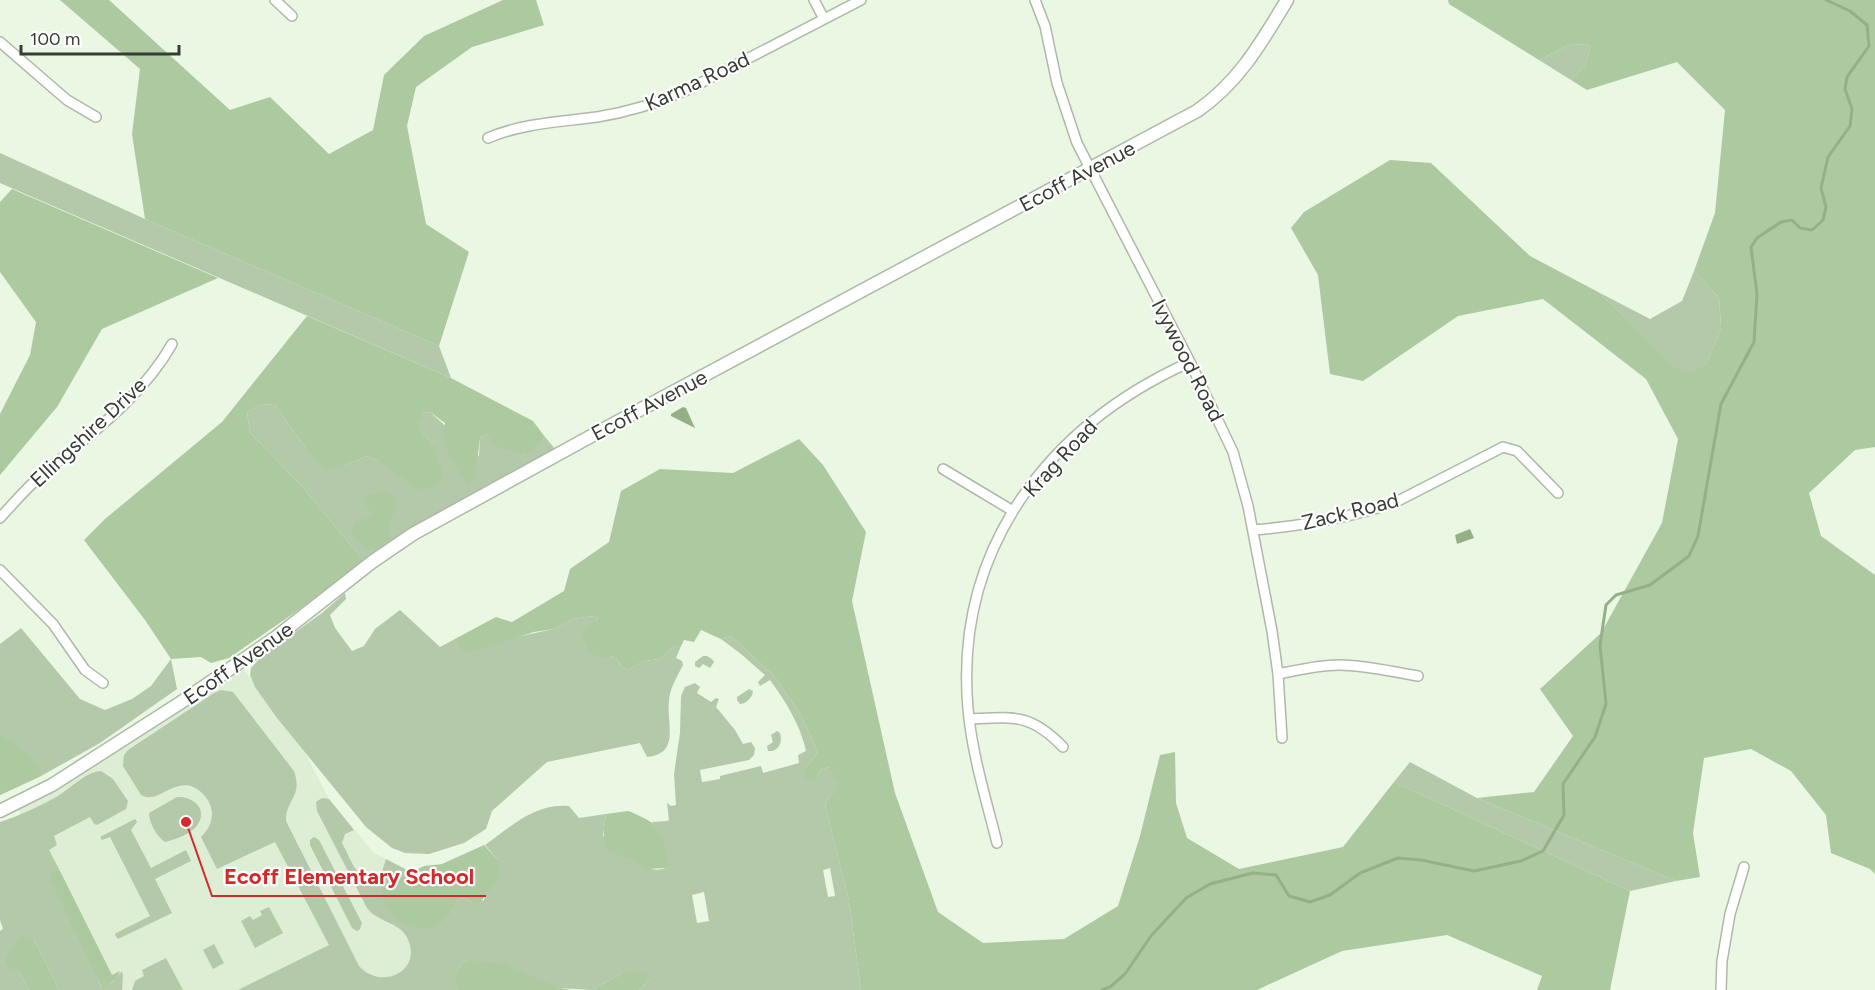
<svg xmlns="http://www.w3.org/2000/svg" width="1875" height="990" font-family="Figtree,sans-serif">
  <rect width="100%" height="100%" fill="#eaf7e3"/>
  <!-- built -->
  <path fill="#ddeed4" d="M 240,664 L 302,747 L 329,799 L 374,853 L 407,870 L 466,960 L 465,990 L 103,990 L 17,807 Z"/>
  <!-- green -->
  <path fill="#b4c8aa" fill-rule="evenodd" d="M 1589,44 C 1591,59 1582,71 1571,80 L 1539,60 L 1569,45 Z
    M 0,153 L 145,219 L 439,346 L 451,378 L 0,183 Z
    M 1694,271 L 1719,297 L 1721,328 L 1707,363 L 1691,374 L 1675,369 L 1600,293 L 1650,319 L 1682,301 Z
    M 274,404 L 306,448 L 343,466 L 367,456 L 379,461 L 433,444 L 419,428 L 420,413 L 430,412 L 479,456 L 480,438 L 487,434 L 525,455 L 545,437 L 556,450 L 364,561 L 300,484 L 250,433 L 247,412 L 260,405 Z
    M 345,593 L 346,599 L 330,615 L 335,628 L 352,651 L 364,646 L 375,629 L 400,610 L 440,647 L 453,640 L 460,649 L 554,629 L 573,619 L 592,616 L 598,618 L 596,621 L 610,656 L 616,658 L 623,668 L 628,670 L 644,661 L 660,659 L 674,646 L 681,646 L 676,658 L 682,661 L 683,665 C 677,677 670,688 669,700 C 666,724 681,753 647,757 L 640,743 L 547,762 L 492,811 L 486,829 L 464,843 L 429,854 L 405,853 L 392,848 L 366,827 L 277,718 L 255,687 L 250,675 L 251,668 L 262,656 L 322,613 Z
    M 21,628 L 80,699 L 105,710 L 132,699 L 151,686 L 171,659 L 177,689 L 100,743 L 41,776 L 0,795 L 0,644 Z
    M 731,636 L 774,676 L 800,713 L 818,752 L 806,768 L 817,778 L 820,770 L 828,767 L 839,782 C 835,794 829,794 825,805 L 849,901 L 861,990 L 639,990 L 650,979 L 621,974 L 591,990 L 560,988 L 466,960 C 456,972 451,975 458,990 L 238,990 L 329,945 L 275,842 L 217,869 L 201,837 C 208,830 212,823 212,813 C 211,805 208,798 201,792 C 177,771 159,806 141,795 L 123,766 L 124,755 L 128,750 L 214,693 L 221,690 L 233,692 L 294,771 C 303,797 286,798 286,821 L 359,966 C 380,990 420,973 409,942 C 402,921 379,924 367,908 L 317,811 L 316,802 L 322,798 L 329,799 L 354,830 L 345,834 L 342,843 C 350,857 356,879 374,882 L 381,875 L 386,859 L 407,870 L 409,873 L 391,882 L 451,912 L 457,899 L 467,898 L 473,904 L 484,900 L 498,860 L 485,845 C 511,827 534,803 569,806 L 579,818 L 606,814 L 603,835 L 609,851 C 617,854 626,855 633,859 C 646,866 651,873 666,868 L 661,838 L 652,822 L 667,821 L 669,820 L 667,803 L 671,806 L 676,805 L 674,774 L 680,733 L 681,696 L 685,687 L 695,683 L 700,687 L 697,693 L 711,702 L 716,698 L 719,699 L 716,707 L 735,730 L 743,744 L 751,742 L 755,748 L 754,755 L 749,760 L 700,770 L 702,782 L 720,779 L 720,776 L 761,766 L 763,773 L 799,763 L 798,755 L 806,751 C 800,724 786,702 770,680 L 760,686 L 758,682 L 765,675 L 741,654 L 721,639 ZM 830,868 L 835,896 L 828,897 L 823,870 ZM 704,892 L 709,921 L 697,923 L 692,895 Z
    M 703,656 L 707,656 L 712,659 L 714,662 L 710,668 L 703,664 L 699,668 L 695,666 L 695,662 Z
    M 749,689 L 753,691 C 753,697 746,704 740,704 L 737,700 L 737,697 Z
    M 777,731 L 780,733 C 783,743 778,752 768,751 L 767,746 L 773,742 L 771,735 Z
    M 1410,762 L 1477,798 L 1676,881 L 1630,891 L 1394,782 Z
    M 101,771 L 113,779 L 128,801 L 126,809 L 97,825 L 94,824 L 90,817 L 54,836 L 57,845 L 49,850 L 60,871 L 54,870 L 101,987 L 113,982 L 122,971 L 123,976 L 122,990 L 59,990 L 34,940 L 18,970 L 29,990 L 0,990 L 0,931 L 3,929 L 0,920 L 0,822 C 19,816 38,807 56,797 C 70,789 85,772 101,771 Z
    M 177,797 C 192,796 208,808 198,824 C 193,833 175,840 165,842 C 157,837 149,823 149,813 Z
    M 135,819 L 137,822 L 131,830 L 151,868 L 186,850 L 191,861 L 155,879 L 172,913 L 118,939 L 115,935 L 116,933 L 150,916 L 110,837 L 102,840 L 100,837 Z
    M 314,837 L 319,840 L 362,923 L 360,929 L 357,931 L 352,928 L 310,845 L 310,840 Z
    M 269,907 L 283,933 L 255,948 L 241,921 L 250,916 L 253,920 L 262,915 L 260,911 Z
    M 214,944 L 224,963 L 213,969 L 203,950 Z
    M 166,958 L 183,990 L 132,990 L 135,981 L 144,976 L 142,970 Z"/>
  <!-- forest -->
  <path fill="#adc9a0" d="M 60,0 L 109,0 L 230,110 L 270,97 L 329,154 L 373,130 L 384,75 L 424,36 L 503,0 L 536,0 L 544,25 L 472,47 L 416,87 L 407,126 L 426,224 L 469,252 L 439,346 L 145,219 L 132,134 L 140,69 Z
    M 1448,0 L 1875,0 L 1875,447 L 1855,450 L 1809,493 L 1821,536 L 1875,575 L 1875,874 L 1870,869 L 1831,853 L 1826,815 L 1791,771 L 1751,749 L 1704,758 L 1693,833 L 1700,877 L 1676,881 L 1477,798 L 1534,792 L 1573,736 L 1540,689 L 1601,633 L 1662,523 L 1678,439 L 1646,379 L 1543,299 L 1458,316 L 1363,381 L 1330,374 L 1318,275 L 1291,228 L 1304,212 L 1390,160 L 1431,163 L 1530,256 L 1600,293 L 1675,368 L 1691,373 L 1707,363 L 1721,328 L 1719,297 L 1694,271 L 1715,213 L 1725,110 L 1677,62 L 1587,90 L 1571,80 C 1582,71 1591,59 1589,44 L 1569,45 L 1539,60 L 1449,4 Z
    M 12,189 L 218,278 L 102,329 L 57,407 L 0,475 L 0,414 L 30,355 L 36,322 L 0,272 L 0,202 Z
    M 307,316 L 451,378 L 533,421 L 545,437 L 526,455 L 496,446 L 487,434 L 480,438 L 475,479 L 468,484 L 455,466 L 443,441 L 445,423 L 430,412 L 421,413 L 419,428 L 433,444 L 443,475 L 435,487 L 417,489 L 379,461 L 367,456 L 343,466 L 325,469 L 306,448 L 274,404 L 260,405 L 247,412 L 250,433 L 300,484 L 364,561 L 297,611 L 229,658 L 211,663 L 201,657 L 171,659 L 145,620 L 84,540 L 105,519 L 222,422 Z
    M 799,439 L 823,465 L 866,532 L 852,601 L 895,793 L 938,912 L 983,943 L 1064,939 L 1118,906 L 1140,836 L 1160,755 L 1175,752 L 1176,803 L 1187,838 L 1239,869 L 1343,847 L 1394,782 L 1630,891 L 1610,990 L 1537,990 L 1542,976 L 1447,935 L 1342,951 L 1257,990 L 861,990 L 849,901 L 825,805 C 829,794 835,794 838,782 L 828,767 L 820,770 L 817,778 L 814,781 L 805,778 L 806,768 L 818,752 L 800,713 L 774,676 L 731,636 L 721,639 L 701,630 L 694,642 L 684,640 L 681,646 L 674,646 L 660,659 L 644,661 L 628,670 L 623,668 L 616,658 L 610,656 L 602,659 L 590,652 L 582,639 L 588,626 L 596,621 L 598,618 L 592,616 L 573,619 L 554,629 L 534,632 L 471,652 L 460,649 L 453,640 L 496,617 L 512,622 L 564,591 L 570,569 L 609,542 L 621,491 L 660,469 L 733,473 Z
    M 383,490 L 395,497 L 397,509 C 389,519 387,526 391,538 L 378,548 L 368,550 L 351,532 L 355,522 L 373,516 L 363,500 L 368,495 Z
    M 0,734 L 33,758 L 41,776 L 0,795 Z
    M 628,811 C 632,812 651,821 653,824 C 662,834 670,856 666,868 L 648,869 L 632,859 L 609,852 C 601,839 604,828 606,814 Z
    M 484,845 L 498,860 L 500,876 L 479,904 L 473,904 L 467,898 L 457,899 C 455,903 454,908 451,912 C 430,943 385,926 381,890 L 391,882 L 424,866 L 442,864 Z
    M 54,870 L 60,871 L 112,975 L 120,971 C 117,981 110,983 102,988 L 48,874 Z
    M 23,936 L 34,940 L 59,990 L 29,990 L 18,970 L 9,968 L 5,960 L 18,938 Z
    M 466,960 L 504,964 L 560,988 L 572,990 L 458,990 C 451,975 456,972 466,960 Z
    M 638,971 L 647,974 L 650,979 L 639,990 L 591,990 L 621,974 Z"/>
  <!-- water -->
  <path fill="#95b087" d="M 683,407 L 686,408 L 695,428 L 671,416 L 671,414 Z
    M 1470,529 L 1474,538 L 1457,544 L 1455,535 Z"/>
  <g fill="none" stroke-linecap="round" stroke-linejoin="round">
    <!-- stream -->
    <path stroke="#95b087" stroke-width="3" d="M 1102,990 L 1110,987 L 1125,974 L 1151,936 L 1186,898 L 1210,884 L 1253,873 L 1276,875 L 1289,896 L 1310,902 L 1330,895 L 1360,873 L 1398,858 L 1421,860 L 1474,871 L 1521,861 L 1543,851 L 1564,815 L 1563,784 L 1595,737 L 1606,704 L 1600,645 L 1606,605 L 1616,595 L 1650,585 L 1689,556 L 1698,536 L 1721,404 L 1754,342 L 1757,294 L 1751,247 L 1757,238 L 1781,222 L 1792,220 L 1800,228 L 1812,230 L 1823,220 L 1826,207 L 1821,188 L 1828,157 L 1850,126 L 1852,109 L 1845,89 L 1847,77 L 1869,46 L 1867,25 L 1850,11 L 1826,0"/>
    <!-- minor casing -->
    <g stroke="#adbaa7" stroke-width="12">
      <path id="minor" d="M 275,0 L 292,16
        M 814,0 L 824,19
        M 1035,0 L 1045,26 L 1057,83 L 1077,143 L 1190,362 L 1233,452 L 1248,506 L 1272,631 L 1278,674 L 1282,738
        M 0,42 L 67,100 L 96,117
        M 488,138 C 523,123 560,122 597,117 C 629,112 658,103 687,90 L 861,0
        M 943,469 L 1013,511
        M 0,518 C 12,505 23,492 35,481 C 83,439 140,401 172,344
        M 1253,530 C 1301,526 1350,518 1396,502 L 1503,447 L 1517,451 L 1558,493
        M 0,570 L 53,624 L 85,670 L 103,683
        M 1278,674 C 1298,670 1319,665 1339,665 C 1366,665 1392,672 1418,676
        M 969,719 C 1014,717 1030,713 1063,747
        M 997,843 C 986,799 972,754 968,709 C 954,549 1048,426 1190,362
        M 1721,990 L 1722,961 L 1730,914 L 1744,867"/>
    </g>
    <!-- tertiary casing -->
    <g stroke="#adbaa7" stroke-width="15">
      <path id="tertiary" d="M 0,811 L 52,785 L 180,703 L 275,638 L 372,562 L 413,534 L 604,429 L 1197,111 C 1239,82 1261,43 1287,0"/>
    </g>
    <!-- minor -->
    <use href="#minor" stroke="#fff" stroke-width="9"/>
    <!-- tertiary -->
    <use href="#tertiary" stroke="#fff" stroke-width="12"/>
  </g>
  <g text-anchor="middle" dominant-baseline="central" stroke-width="4.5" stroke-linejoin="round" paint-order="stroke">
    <!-- street labels -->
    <g font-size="21" fill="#373c35" stroke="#fff">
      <text transform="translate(697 81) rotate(-25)">Karma Road</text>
      <text transform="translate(1077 176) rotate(-28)">Ecoff Avenue</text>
      <text transform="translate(1188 360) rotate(63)">Ivywood Road</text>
      <text transform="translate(649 405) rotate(-28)">Ecoff Avenue</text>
      <text transform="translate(88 432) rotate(-43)">Ellingshire Drive</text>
      <text transform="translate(1060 458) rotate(-47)">Krag Road</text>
      <text transform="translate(1350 511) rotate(-14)">Zack Road</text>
      <text transform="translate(238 663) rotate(-35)">Ecoff Avenue</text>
    </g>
  </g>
  <!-- callouts -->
  <path fill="none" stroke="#d62828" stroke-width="2" d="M186 822L212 896H486"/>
  <circle fill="#d62828" stroke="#fff" stroke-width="2" cx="186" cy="822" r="6"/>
  <g font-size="22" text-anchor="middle" font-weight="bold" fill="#d62828" stroke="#fff" stroke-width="4.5" stroke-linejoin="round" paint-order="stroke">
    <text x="349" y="884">Ecoff Elementary School</text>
  </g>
  <!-- scale -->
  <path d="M21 45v9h158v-9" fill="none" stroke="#373c35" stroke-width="3"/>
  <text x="30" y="45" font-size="18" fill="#373c35" stroke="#ffffff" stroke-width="4.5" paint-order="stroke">100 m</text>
</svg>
